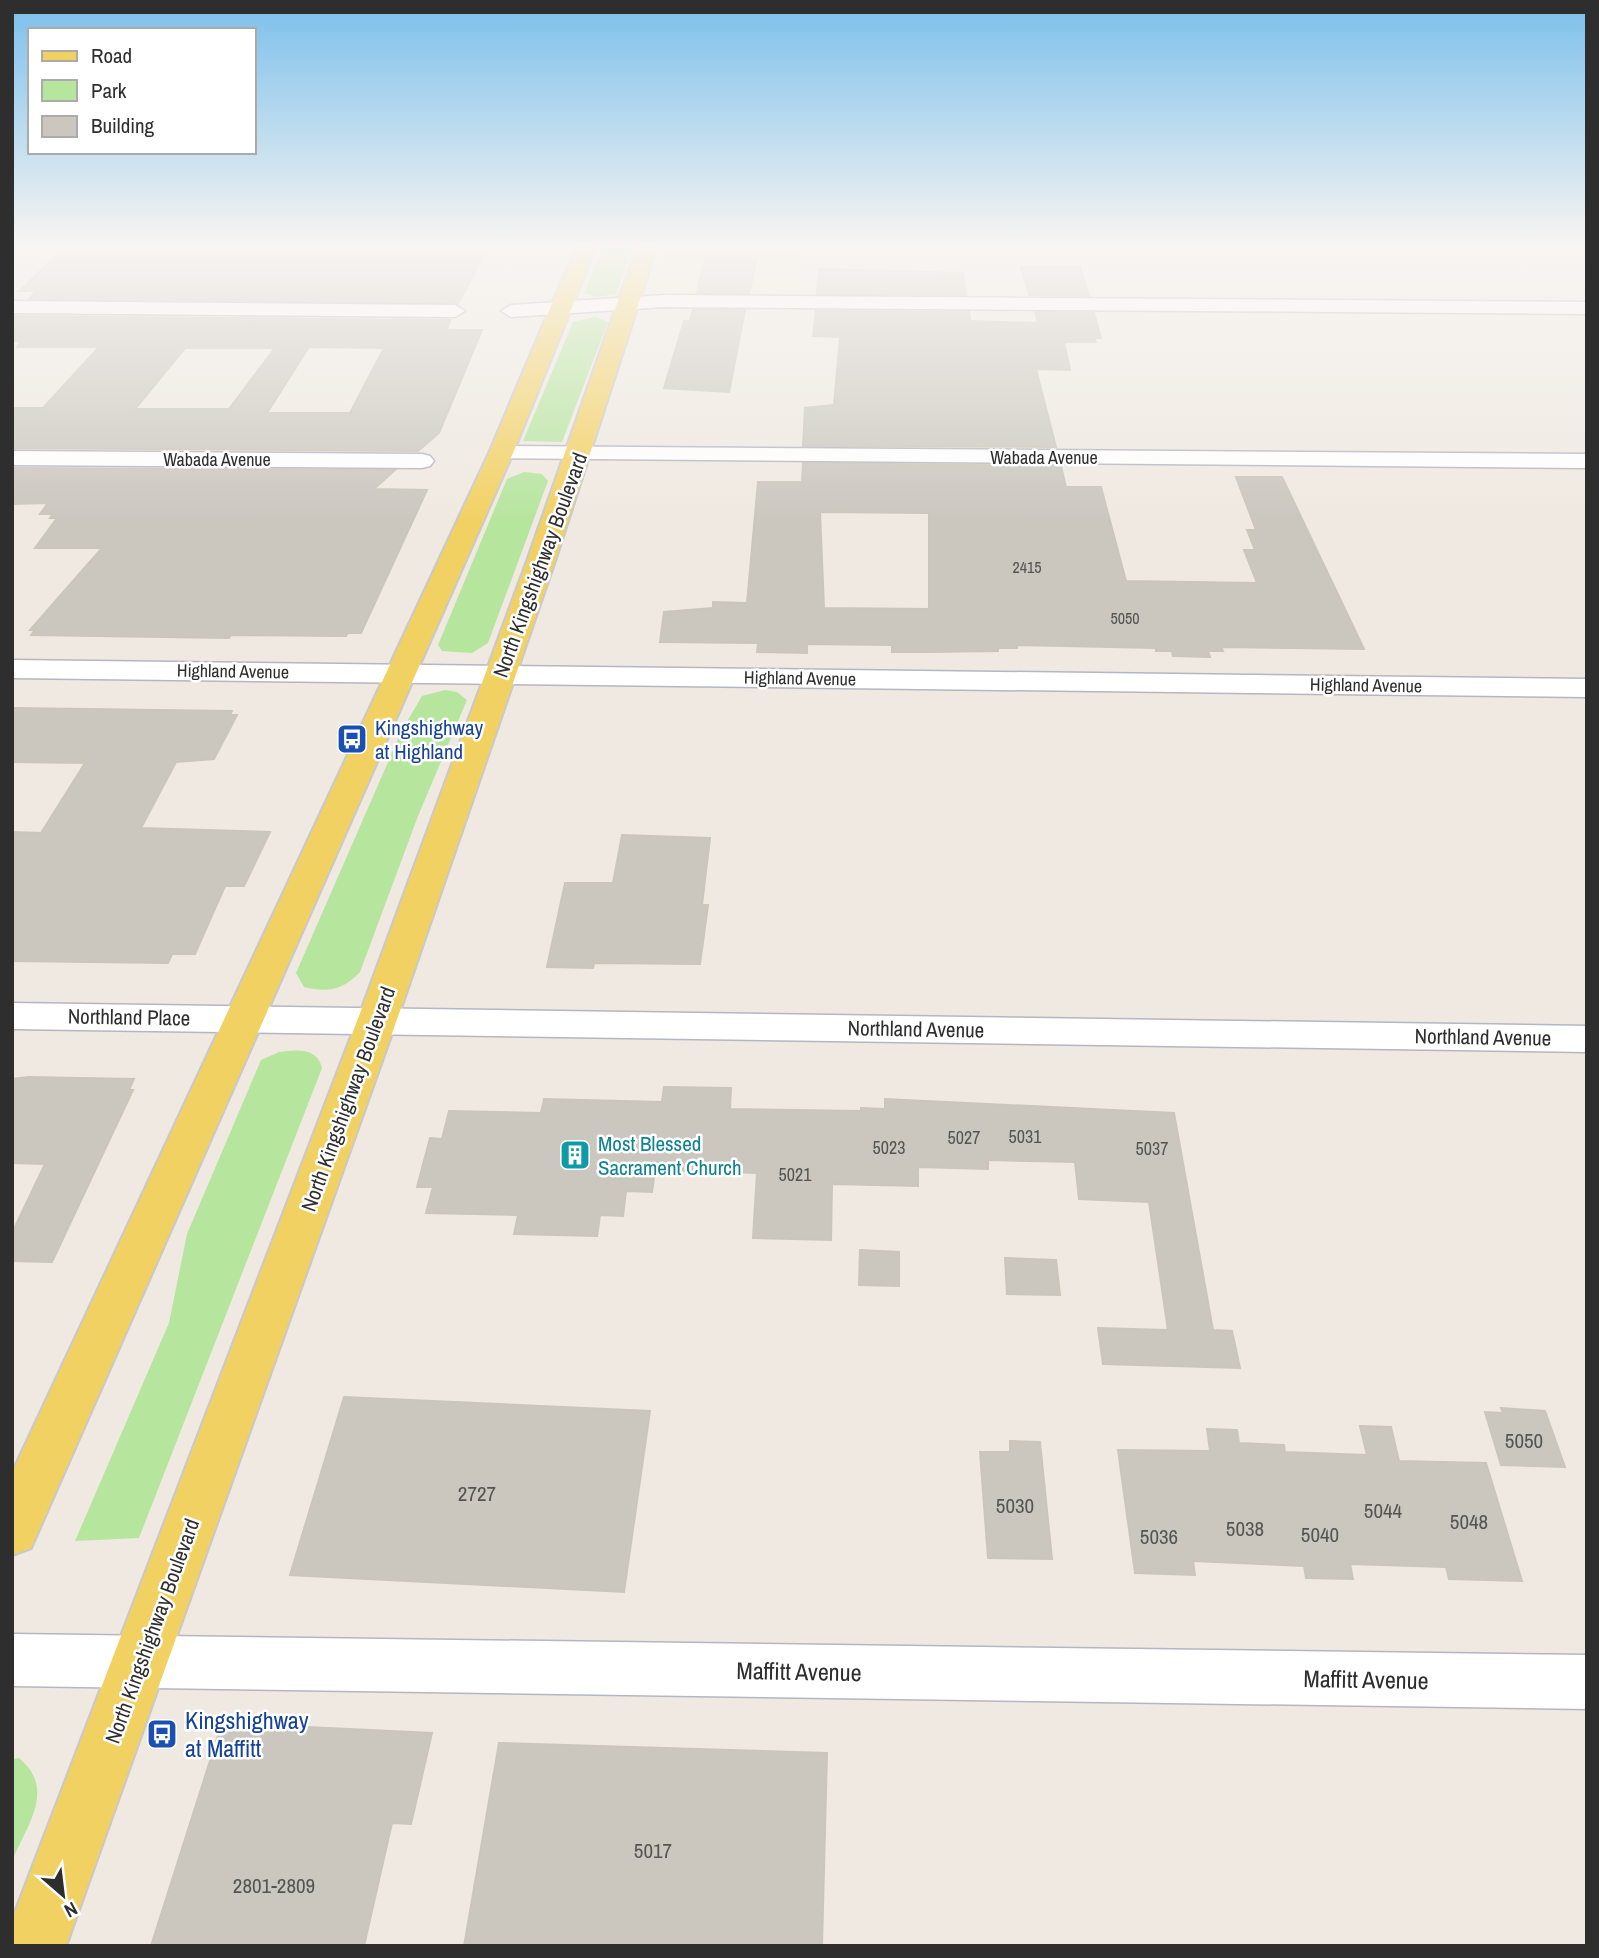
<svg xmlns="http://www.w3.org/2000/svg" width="1599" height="1958" font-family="'Archivo Narrow',sans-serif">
  <rect width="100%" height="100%" fill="#efe9e1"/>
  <!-- education -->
  <path fill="#f0e6d1" d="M 663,247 L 802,247 L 797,298 L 654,295 L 650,290 Z"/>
  <!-- green -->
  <path fill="#b6e59e" d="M 603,247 L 633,247 L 616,294 L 596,297 L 584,293 Z
    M 595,317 L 608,322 L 562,442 L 523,441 L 573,322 Z
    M 524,472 L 542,474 L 548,481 L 488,643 L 472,653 L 442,651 L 438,645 L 507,479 Z
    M 445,690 L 457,692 L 467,700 L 418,816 L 360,972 C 343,990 328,993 304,987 L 296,973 L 402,730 L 422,696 Z
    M 279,1052 C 296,1050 317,1047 322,1068 L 139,1538 L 75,1541 L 169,1323 L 187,1234 L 261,1060 Z
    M 19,1758 C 56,1789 28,1823 12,1861 L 12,1759 Z"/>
  <!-- building -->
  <path fill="#cbc7bf" stroke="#cbc5ba" stroke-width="2" fill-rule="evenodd" d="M 130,247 L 488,247 L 458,304 L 29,299 L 36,291 L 19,291 L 59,253 L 123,253 Z
    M 717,247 L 760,247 L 749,293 L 697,293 L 705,258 L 714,258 Z
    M 1021,267 L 1080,267 L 1089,296 L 1029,295 Z
    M 819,269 L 963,273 L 966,295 L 817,294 Z
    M 693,310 L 745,310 L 729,392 L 664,388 L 684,321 L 690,321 Z
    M 816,311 L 969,312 L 970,321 L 1038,323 L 1035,312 L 1094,313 L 1101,338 L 1094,338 L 1096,342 L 1064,342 L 1070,370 L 1036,369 L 1056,447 L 803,446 L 805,408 L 834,405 L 840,337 L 813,336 Z
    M 13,316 L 450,320 L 447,330 L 482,330 L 439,433 L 418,451 L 12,448 L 12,408 L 43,408 L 99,347 L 17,347 L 21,341 L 12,341 ZM 309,347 L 384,348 L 350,413 L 267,413 ZM 185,348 L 275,348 L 229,409 L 135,409 Z
    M 803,463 L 1061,466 L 1066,487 L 1101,487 L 1126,581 L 1257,583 L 1244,550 L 1255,550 L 1247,530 L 1256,530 L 1236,477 L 1282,477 L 1364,649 L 1221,647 L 1223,651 L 1208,651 L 1210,657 L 1173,656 L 1172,651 L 1156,651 L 1156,648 L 1017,645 L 1017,648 L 998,648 L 998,651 L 929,652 L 892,652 L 892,645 L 807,644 L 807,653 L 757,652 L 758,643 L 660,642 L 664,612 L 713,608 L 713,602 L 747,603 L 758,482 L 802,482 ZM 820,512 L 929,513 L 929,609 L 824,608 Z
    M 12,468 L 395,470 L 374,489 L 427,490 L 361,633 L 348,633 L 346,636 L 231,635 L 229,638 L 31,635 L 35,630 L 30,630 L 102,548 L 35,548 L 57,518 L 50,518 L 53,514 L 40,514 L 48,503 L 12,504 Z
    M 12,708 L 232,711 L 230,715 L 237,715 L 214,759 L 176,762 L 141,828 L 270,832 L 244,886 L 225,886 L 195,954 L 172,954 L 168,963 L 12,961 L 12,832 L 41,833 L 85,763 L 12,762 Z
    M 622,835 L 710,838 L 702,905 L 708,905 L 700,964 L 594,963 L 593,968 L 547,967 L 565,883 L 613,883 Z
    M 29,1077 L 134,1079 L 129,1090 L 133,1090 L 52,1262 L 12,1261 L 12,1233 L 45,1164 L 12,1163 L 12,1079 Z
    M 664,1087 L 731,1088 L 730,1109 L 861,1111 L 861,1108 L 885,1109 L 885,1099 L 1174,1113 L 1213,1330 L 1232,1331 L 1240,1368 L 1103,1364 L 1098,1328 L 1168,1330 L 1149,1202 L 1079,1199 L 1075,1162 L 988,1160 L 988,1169 L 918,1167 L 918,1186 L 832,1184 L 831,1240 L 753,1238 L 757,1173 L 655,1170 L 652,1192 L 626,1191 L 623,1216 L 600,1215 L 597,1236 L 514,1234 L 518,1215 L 426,1213 L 433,1187 L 417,1187 L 430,1138 L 442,1139 L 449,1111 L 541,1113 L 544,1099 L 662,1102 Z
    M 860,1250 L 899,1252 L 899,1286 L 859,1285 Z
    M 1005,1258 L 1056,1260 L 1060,1295 L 1007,1294 Z
    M 344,1397 L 650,1411 L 624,1592 L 290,1575 Z
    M 1501,1408 L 1545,1411 L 1565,1467 L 1501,1465 L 1485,1412 L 1503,1413 Z
    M 1360,1426 L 1391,1427 L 1399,1461 L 1486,1463 L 1522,1581 L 1449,1579 L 1446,1567 L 1350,1564 L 1353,1579 L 1306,1578 L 1304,1566 L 1193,1561 L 1195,1575 L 1135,1573 L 1118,1450 L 1210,1451 L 1207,1429 L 1237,1430 L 1239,1443 L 1284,1445 L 1285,1452 L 1367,1455 Z
    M 1010,1441 L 1040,1442 L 1052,1559 L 988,1558 L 980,1452 L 1010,1452 Z
    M 222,1723 L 432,1733 L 411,1824 L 392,1823 L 364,1946 L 151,1946 Z
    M 499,1743 L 827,1753 L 822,1946 L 464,1946 Z"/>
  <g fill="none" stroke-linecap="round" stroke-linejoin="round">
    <!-- minor casing -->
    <g stroke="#b4b7c1" stroke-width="3">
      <path id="minor" d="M 664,295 L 1587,302 L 1587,314 L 664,307 L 511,317 L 501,311 L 511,305 Z
        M 12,301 L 455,305 L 465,311 L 455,317 L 12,313 Z
        M 501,446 L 1587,454 L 1587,468 L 493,458 L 489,453 L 493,448 Z
        M 12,451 L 422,454 L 430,456 L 434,461 L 430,466 L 422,468 L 12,465 Z
        M 12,660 L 1587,679 L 1587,697 L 12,678 Z
        M 12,1003 L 1587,1026 L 1587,1052 L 12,1029 Z
        M 12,1634 L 1587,1655 L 1587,1709 L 12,1686 Z"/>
    </g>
    <!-- primary casing -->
    <g stroke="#c9c9c9" stroke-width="4">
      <path id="primary" d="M 576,247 L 596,247 L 513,453 L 31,1548 L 12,1555 L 12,1473 L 489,453 Z
        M 637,247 L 657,247 L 555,561 L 401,1008 L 66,1946 L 12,1946 L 12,1920 L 362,1008 L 527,561 Z"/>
    </g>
    <!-- minor -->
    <use href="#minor" fill="#fff" fill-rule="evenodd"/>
    <!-- primary -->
    <use href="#primary" fill="#f2d163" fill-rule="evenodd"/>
  </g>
  <!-- sky -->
  <linearGradient id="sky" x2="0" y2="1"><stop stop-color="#7abfeb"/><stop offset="0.47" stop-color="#f8f5f2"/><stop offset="1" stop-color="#f8f5f2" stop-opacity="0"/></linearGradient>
  <rect width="1599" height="521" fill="url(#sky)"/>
  <!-- icons -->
  <defs>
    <g id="bus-square" transform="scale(1.575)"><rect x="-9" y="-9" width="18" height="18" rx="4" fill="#1a4fb4" stroke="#fff"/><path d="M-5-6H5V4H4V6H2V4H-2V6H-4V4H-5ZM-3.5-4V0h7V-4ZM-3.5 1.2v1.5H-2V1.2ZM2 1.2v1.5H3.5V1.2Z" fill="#fff"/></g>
    <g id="building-square" transform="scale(1.575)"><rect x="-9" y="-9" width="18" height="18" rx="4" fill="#0f9aa8" stroke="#fff"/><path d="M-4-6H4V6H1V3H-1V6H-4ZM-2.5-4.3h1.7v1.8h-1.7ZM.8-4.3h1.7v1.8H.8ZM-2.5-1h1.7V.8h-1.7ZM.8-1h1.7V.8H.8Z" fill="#fff"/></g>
  </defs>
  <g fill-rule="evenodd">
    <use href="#bus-square" x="352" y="739"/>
    <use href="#building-square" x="575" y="1155"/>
    <use href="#bus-square" x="162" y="1734"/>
  </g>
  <g text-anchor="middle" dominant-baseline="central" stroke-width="5" stroke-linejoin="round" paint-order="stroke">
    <!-- far-number labels -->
    <g font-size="16" fill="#555452">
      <text x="1027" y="567">2415</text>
      <text x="1125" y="618">5050</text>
    </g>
    <!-- far-street labels -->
    <g font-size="18" fill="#2e2e2e" stroke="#fff">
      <text x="1044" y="457">Wabada Avenue</text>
      <text x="217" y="459">Wabada Avenue</text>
      <text transform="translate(233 671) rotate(1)">Highland Avenue</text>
      <text transform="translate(800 678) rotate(1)">Highland Avenue</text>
      <text transform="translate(1366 685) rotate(1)">Highland Avenue</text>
    </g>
    <!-- number labels -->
    <g font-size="18" fill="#555452">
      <text x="1025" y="1136">5031</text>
      <text x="964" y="1137">5027</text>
      <text x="889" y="1147">5023</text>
      <text x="1152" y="1148">5037</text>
      <text x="795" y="1174">5021</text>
    </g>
    <!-- street labels -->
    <g font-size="21" fill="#2e2e2e" stroke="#fff">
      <text transform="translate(540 565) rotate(-70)">North Kingshighway Boulevard</text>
      <text transform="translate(129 1017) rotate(1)">Northland Place</text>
      <text transform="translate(916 1029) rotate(1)">Northland Avenue</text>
      <text transform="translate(1483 1037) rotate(1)">Northland Avenue</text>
      <text transform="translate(348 1099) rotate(-70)">North Kingshighway Boulevard</text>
      <text transform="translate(152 1631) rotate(-70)">North Kingshighway Boulevard</text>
    </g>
    <!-- transit labels -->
    <g font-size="21" fill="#164399" stroke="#fff" text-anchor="start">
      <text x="375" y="727">Kingshighway<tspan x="375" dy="24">at Highland</tspan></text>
    </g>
    <!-- culture labels -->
    <g font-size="21" fill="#0d838f" stroke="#fff" text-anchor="start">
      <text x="598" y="1143">Most Blessed<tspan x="598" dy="24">Sacrament Church</tspan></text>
    </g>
    <!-- near-number labels -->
    <g font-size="21" fill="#555452">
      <text x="1524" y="1440">5050</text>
      <text x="477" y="1493">2727</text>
      <text x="1015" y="1505">5030</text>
      <text x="1383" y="1510">5044</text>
      <text x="1469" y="1521">5048</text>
      <text x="1245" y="1528">5038</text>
      <text x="1320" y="1534">5040</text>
      <text x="1159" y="1536">5036</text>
      <text x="653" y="1850">5017</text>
      <text x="274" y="1885">2801-2809</text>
    </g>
    <!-- near-street labels -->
    <g font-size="24" fill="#2e2e2e" stroke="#fff">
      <text transform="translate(799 1671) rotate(1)">Maffitt Avenue</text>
      <text transform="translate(1366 1679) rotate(1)">Maffitt Avenue</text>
    </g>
    <!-- near-transit labels -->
    <g font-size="24" fill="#164399" stroke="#fff" text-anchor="start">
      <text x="185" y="1720">Kingshighway<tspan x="185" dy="28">at Maffitt</tspan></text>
    </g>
  </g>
  <!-- border -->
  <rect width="1599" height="1958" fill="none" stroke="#2e2e2e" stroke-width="28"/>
  <!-- legend -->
  <rect x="28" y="28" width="228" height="126" fill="#ffffff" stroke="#ababab" stroke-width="2"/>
  <rect x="42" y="51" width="35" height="10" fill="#f2d163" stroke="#ababab" stroke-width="2"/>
  <text x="91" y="63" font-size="21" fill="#2e2e2e">Road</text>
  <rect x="42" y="80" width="35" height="21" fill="#b6e59e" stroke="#ababab" stroke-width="2"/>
  <text x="91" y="98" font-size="21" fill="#2e2e2e">Park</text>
  <rect x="42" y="116" width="35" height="21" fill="#cbc7bf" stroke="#ababab" stroke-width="2"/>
  <text x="91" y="133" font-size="21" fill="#2e2e2e">Building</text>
  <!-- north arrow -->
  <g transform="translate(63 1895) rotate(152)" stroke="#ffffff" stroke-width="5" paint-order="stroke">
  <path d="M0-5L12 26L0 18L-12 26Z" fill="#2e2e2e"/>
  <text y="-10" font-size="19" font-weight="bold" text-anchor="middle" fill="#2e2e2e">N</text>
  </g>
</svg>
